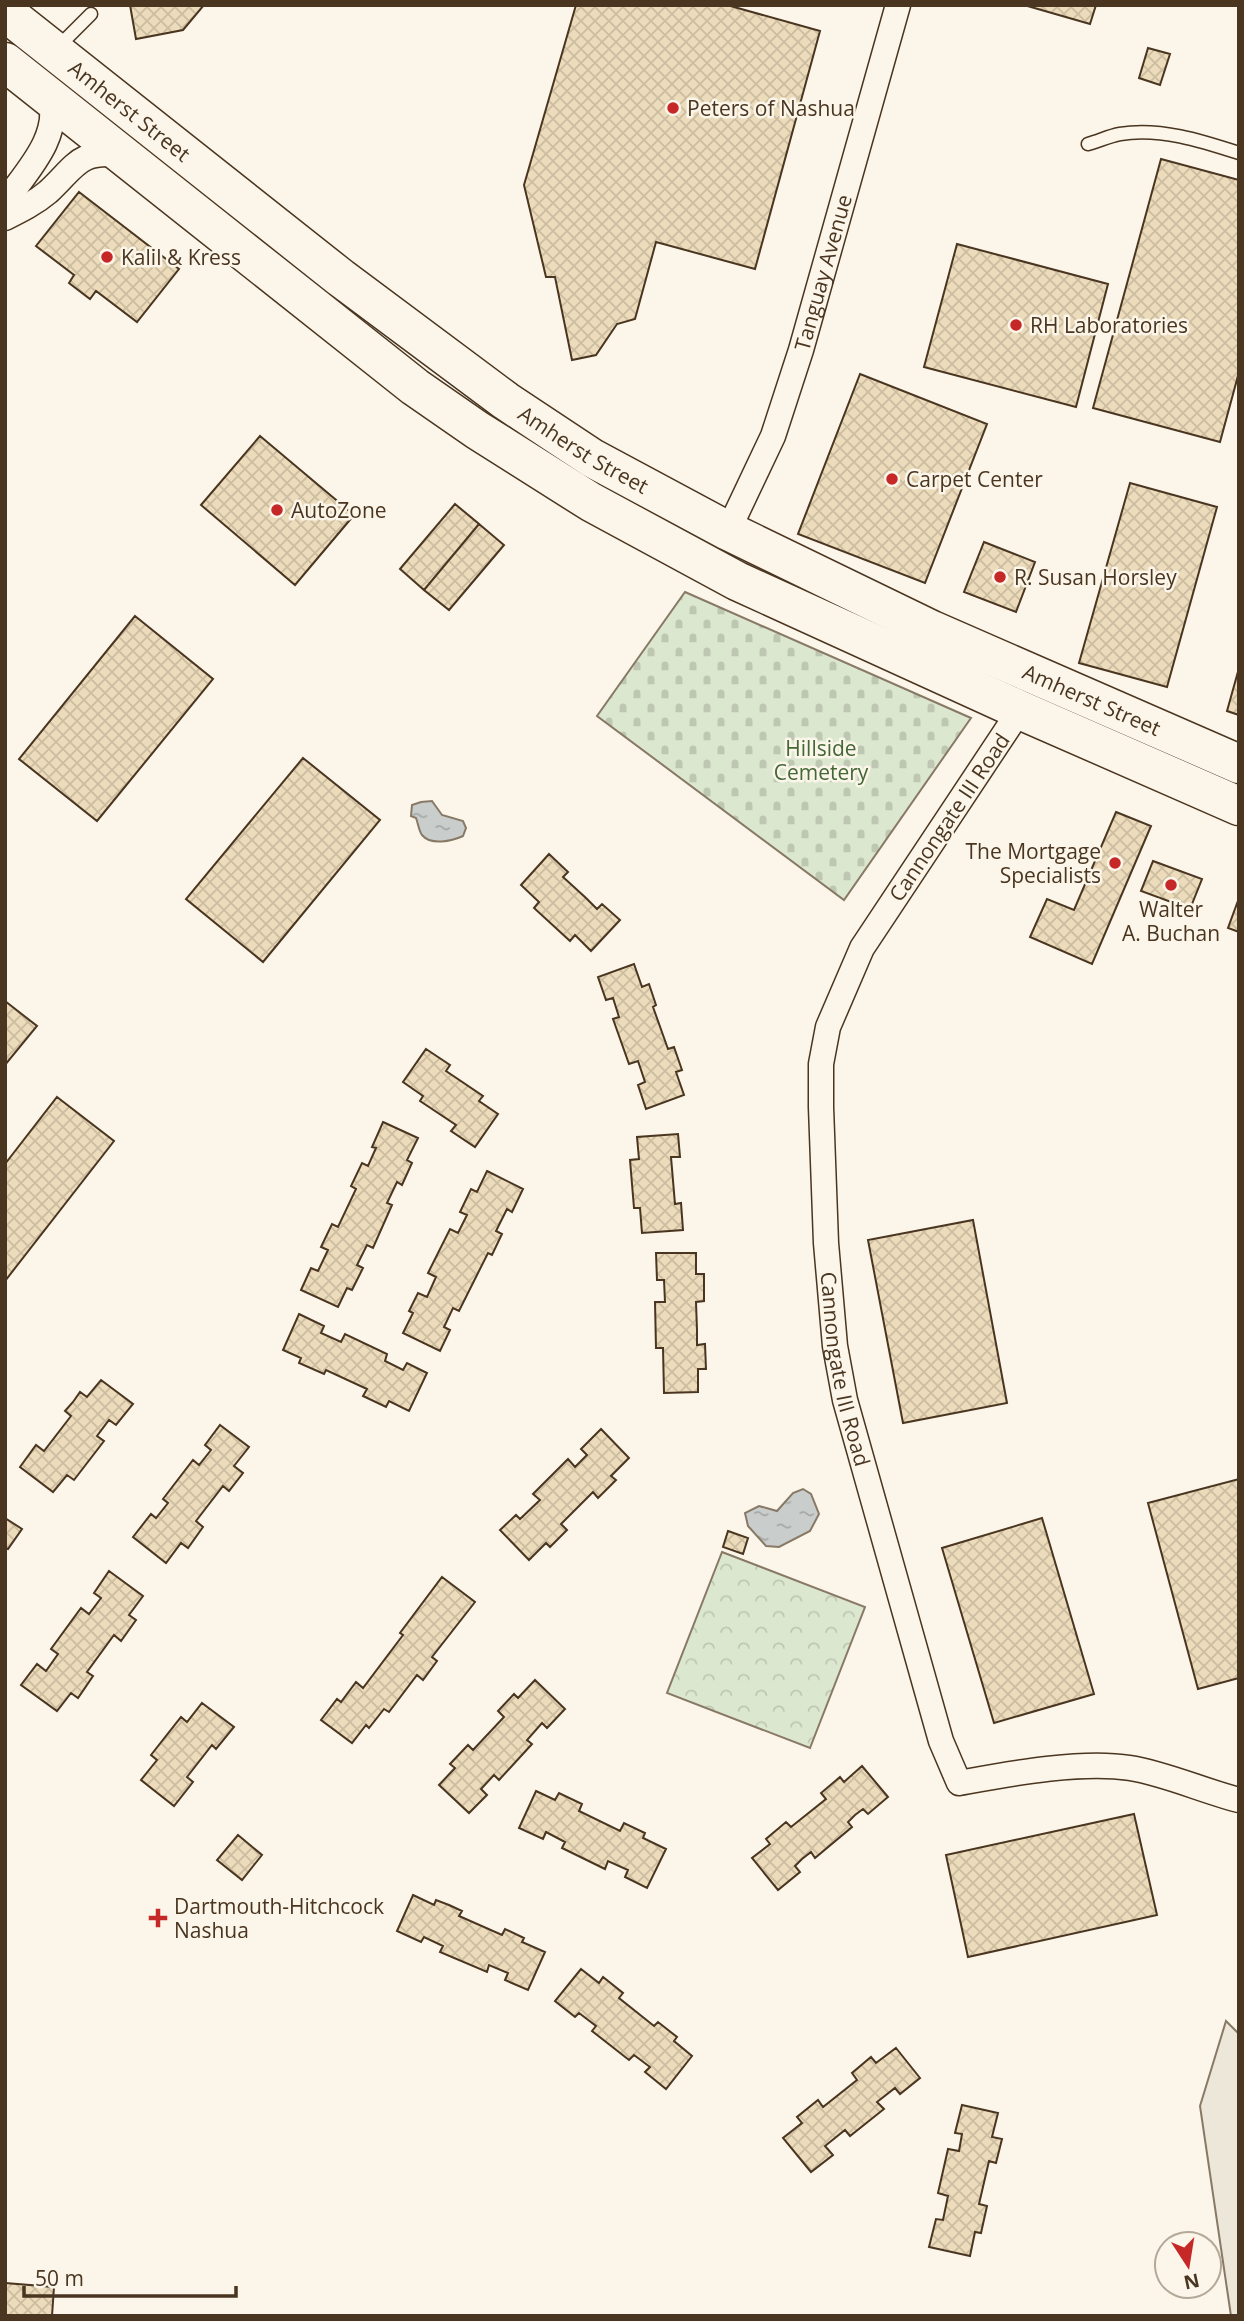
<svg xmlns="http://www.w3.org/2000/svg" width="1244" height="2321" font-family="'Open Sans',sans-serif">
  <defs>
    <pattern id="cemetery-stones" width="16" height="16" patternUnits="userSpaceOnUse" patternTransform="scale(1.75)"><rect width="16" height="16" fill="#dce7d0"/><path d="M2 7V4a2 2 0 0 1 4 0v3zM10 15v-3a2 2 0 0 1 4 0v3z" fill="#bec7b2"/></pattern>
    <pattern id="park-crowns" width="20" height="18" patternUnits="userSpaceOnUse" patternTransform="scale(1.75)"><rect width="20" height="18" fill="#dce7d0"/><path d="M2 6a3 3 0 1 1 6 0M12 15a3 3 0 1 1 6 0" fill="none" stroke="#bec7b2"/></pattern>
    <pattern id="water-ripples" width="26" height="14" patternUnits="userSpaceOnUse" patternTransform="scale(1.75)"><rect width="26" height="14" fill="#c9cecd"/><path d="M2 4q2-2 4 0t4 0M15 11q2-2 4 0t4 0" fill="none" stroke="#a5a8a6"/></pattern>
    <pattern id="building-cross-hatch" width="8" height="8" patternUnits="userSpaceOnUse" patternTransform="scale(1.75)"><rect width="8" height="8" fill="#ecdcbc"/><path d="M0 0l8 8M0 8l8-8" fill="none" stroke="#ccbda1"/></pattern>
  </defs>
  <rect width="100%" height="100%" fill="#fbf6e9"/>
  <!-- cemetery -->
  <path fill="url(#cemetery-stones)" stroke="#887966" stroke-width="2" d="M 685,592 L 971,718 L 844,900 L 597,716 Z"/>
  <!-- park -->
  <path fill="url(#park-crowns)" stroke="#887966" stroke-width="2" d="M 722,1552 L 865,1607 L 810,1748 L 667,1693 Z"/>
  <!-- parking -->
  <path fill="#ede7d9" stroke="#887966" stroke-width="2" d="M 1226,2021 L 1239,2034 L 1239,2316 L 1231,2316 L 1200,2106 Z"/>
  <!-- water -->
  <path fill="url(#water-ripples)" stroke="#887966" stroke-width="2" d="M 432,801 L 442,815 L 463,821 L 466,828 L 463,836 C 452,841 431,846 422,835 C 419,831 418,823 416,818 L 411,816 L 412,805 L 421,802 Z
    M 803,1489 L 811,1494 L 819,1514 L 810,1531 L 779,1547 L 766,1546 L 748,1526 L 745,1513 L 759,1506 L 777,1511 L 793,1493 Z"/>
  <!-- building -->
  <path fill="url(#building-cross-hatch)" stroke="#4a3520" stroke-width="2" d="M 130,5 L 204,5 L 183,30 L 136,39 Z
    M 576,5 L 727,5 L 820,31 L 755,269 L 656,242 L 635,319 L 617,324 L 596,355 L 572,360 L 555,277 L 546,277 L 524,185 Z
    M 1024,5 L 1096,5 L 1090,24 Z
    M 1148,48 L 1170,54 L 1160,85 L 1139,78 Z
    M 1161,159 L 1239,180 L 1239,372 L 1220,442 L 1093,408 Z
    M 79,192 L 179,269 L 137,322 L 96,291 L 90,299 L 69,283 L 74,275 L 36,246 Z
    M 957,244 L 1108,284 L 1076,407 L 924,367 Z
    M 860,374 L 987,424 L 925,583 L 798,534 Z
    M 260,436 L 354,515 L 295,585 L 201,505 Z
    M 1130,483 L 1217,507 L 1167,687 L 1079,663 Z
    M 455,504 L 479,524 L 424,590 L 400,569 Z
    M 479,524 L 504,545 L 449,610 L 424,590 Z
    M 984,542 L 1035,562 L 1016,612 L 964,592 Z
    M 135,616 L 213,679 L 97,821 L 19,759 Z
    M 1239,668 L 1239,715 L 1227,711 Z
    M 303,758 L 380,820 L 263,962 L 186,899 Z
    M 1116,812 L 1151,826 L 1092,964 L 1030,937 L 1047,899 L 1074,910 Z
    M 549,854 L 568,872 L 563,877 L 586,898 L 597,909 L 602,904 L 620,920 L 591,951 L 575,935 L 570,941 L 534,908 L 539,902 L 521,885 Z
    M 1153,861 L 1202,879 L 1190,909 L 1141,891 Z
    M 1239,898 L 1239,932 L 1228,928 Z
    M 634,964 L 642,987 L 649,984 L 656,1005 L 653,1007 L 668,1049 L 674,1047 L 682,1070 L 676,1072 L 684,1095 L 646,1109 L 638,1085 L 645,1082 L 638,1061 L 629,1064 L 613,1019 L 619,1017 L 613,998 L 606,1000 L 598,977 Z
    M 5,1001 L 37,1026 L 5,1065 Z
    M 426,1049 L 450,1065 L 446,1071 L 483,1096 L 479,1101 L 498,1114 L 475,1147 L 451,1131 L 456,1125 L 420,1101 L 423,1096 L 403,1082 Z
    M 57,1097 L 114,1141 L 5,1281 L 5,1164 Z
    M 383,1122 L 418,1138 L 407,1160 L 412,1163 L 402,1185 L 397,1182 L 387,1203 L 392,1205 L 373,1248 L 367,1245 L 357,1265 L 363,1268 L 352,1290 L 347,1288 L 338,1307 L 301,1290 L 311,1268 L 318,1271 L 328,1250 L 321,1247 L 332,1224 L 338,1227 L 356,1189 L 351,1186 L 362,1163 L 368,1166 L 376,1148 L 372,1147 Z
    M 678,1134 L 680,1157 L 671,1157 L 675,1204 L 681,1203 L 683,1230 L 642,1233 L 640,1208 L 634,1208 L 630,1160 L 639,1159 L 637,1137 Z
    M 487,1171 L 523,1189 L 512,1212 L 507,1209 L 496,1231 L 502,1234 L 492,1255 L 488,1253 L 459,1311 L 453,1308 L 444,1327 L 450,1330 L 440,1351 L 403,1333 L 413,1313 L 409,1311 L 418,1293 L 427,1297 L 436,1277 L 428,1273 L 450,1229 L 458,1233 L 467,1215 L 460,1212 L 471,1189 L 477,1192 Z
    M 973,1220 L 1007,1403 L 903,1423 L 868,1240 Z
    M 656,1253 L 696,1253 L 696,1274 L 704,1274 L 704,1301 L 696,1302 L 697,1330 L 697,1345 L 705,1344 L 706,1369 L 698,1369 L 698,1392 L 664,1393 L 663,1348 L 656,1348 L 655,1302 L 665,1302 L 664,1280 L 657,1280 Z
    M 299,1314 L 324,1326 L 321,1333 L 341,1342 L 345,1334 L 387,1354 L 385,1361 L 403,1370 L 407,1363 L 427,1373 L 409,1411 L 389,1401 L 386,1407 L 363,1396 L 367,1389 L 326,1370 L 324,1374 L 299,1363 L 301,1358 L 283,1350 Z
    M 101,1380 L 133,1404 L 116,1425 L 109,1420 L 97,1436 L 104,1441 L 74,1480 L 67,1475 L 53,1492 L 20,1467 L 36,1445 L 44,1451 L 71,1416 L 65,1411 L 73,1402 L 80,1392 L 87,1397 Z
    M 220,1425 L 249,1447 L 234,1466 L 243,1473 L 229,1491 L 223,1486 L 196,1521 L 203,1527 L 188,1548 L 181,1543 L 166,1563 L 133,1537 L 151,1514 L 156,1518 L 168,1503 L 163,1499 L 193,1460 L 199,1465 L 211,1450 L 205,1445 Z
    M 601,1429 L 629,1458 L 611,1476 L 616,1480 L 598,1498 L 593,1492 L 561,1524 L 567,1530 L 550,1547 L 546,1543 L 529,1560 L 500,1530 L 516,1515 L 520,1519 L 540,1500 L 533,1494 L 568,1459 L 575,1467 L 587,1455 L 581,1449 Z
    M 1239,1479 L 1239,1678 L 1198,1689 L 1148,1503 Z
    M 5,1518 L 22,1529 L 8,1549 L 5,1548 Z
    M 1042,1518 L 1094,1694 L 994,1723 L 942,1548 Z
    M 728,1531 L 748,1538 L 743,1554 L 723,1547 Z
    M 109,1571 L 143,1596 L 129,1615 L 136,1620 L 121,1641 L 114,1635 L 87,1672 L 93,1676 L 78,1698 L 71,1693 L 57,1711 L 21,1685 L 37,1664 L 46,1671 L 58,1654 L 51,1649 L 81,1608 L 89,1614 L 101,1598 L 94,1593 Z
    M 442,1577 L 475,1602 L 432,1657 L 437,1661 L 423,1680 L 417,1675 L 389,1712 L 384,1709 L 369,1728 L 366,1725 L 352,1743 L 321,1720 L 337,1699 L 341,1702 L 356,1682 L 363,1688 L 403,1635 L 400,1633 Z
    M 535,1680 L 565,1709 L 547,1728 L 542,1723 L 527,1740 L 532,1744 L 499,1780 L 494,1775 L 481,1789 L 487,1795 L 469,1813 L 439,1785 L 455,1768 L 450,1764 L 468,1745 L 473,1750 L 504,1717 L 498,1711 L 514,1694 L 518,1698 Z
    M 202,1703 L 234,1727 L 216,1749 L 212,1745 L 187,1777 L 193,1782 L 174,1806 L 141,1780 L 157,1760 L 151,1755 L 181,1717 L 187,1722 Z
    M 862,1766 L 888,1797 L 868,1814 L 863,1809 L 855,1815 L 848,1822 L 852,1827 L 815,1858 L 811,1852 L 802,1859 L 795,1866 L 800,1872 L 778,1890 L 752,1858 L 770,1844 L 766,1839 L 786,1822 L 791,1827 L 826,1799 L 821,1793 L 840,1777 L 844,1782 Z
    M 536,1791 L 555,1800 L 559,1793 L 582,1804 L 579,1811 L 620,1831 L 624,1823 L 645,1833 L 643,1838 L 666,1849 L 647,1888 L 625,1877 L 628,1870 L 608,1861 L 605,1869 L 562,1848 L 565,1842 L 546,1832 L 543,1839 L 519,1828 Z
    M 1134,1814 L 1157,1915 L 968,1957 L 946,1855 Z
    M 238,1835 L 262,1855 L 242,1880 L 217,1860 Z
    M 413,1895 L 434,1905 L 436,1900 L 449,1905 L 462,1911 L 459,1916 L 502,1935 L 505,1929 L 524,1938 L 522,1942 L 545,1952 L 528,1990 L 505,1980 L 508,1973 L 489,1965 L 487,1972 L 440,1952 L 443,1946 L 424,1937 L 421,1942 L 397,1931 Z
    M 581,1969 L 599,1983 L 603,1977 L 623,1993 L 619,1998 L 654,2026 L 658,2022 L 677,2037 L 674,2041 L 692,2056 L 666,2089 L 645,2072 L 650,2067 L 634,2055 L 629,2060 L 592,2031 L 596,2026 L 579,2013 L 575,2017 L 555,2001 Z
    M 896,2048 L 920,2078 L 900,2094 L 895,2088 L 877,2102 L 884,2109 L 850,2136 L 845,2130 L 825,2146 L 833,2155 L 811,2172 L 783,2138 L 802,2123 L 797,2117 L 818,2100 L 823,2107 L 857,2080 L 852,2073 L 871,2057 L 876,2063 Z
    M 962,2105 L 998,2113 L 992,2137 L 1002,2139 L 996,2163 L 989,2161 L 979,2204 L 987,2206 L 981,2233 L 975,2232 L 970,2256 L 929,2247 L 936,2219 L 943,2220 L 948,2196 L 938,2193 L 948,2149 L 959,2151 L 962,2134 L 955,2133 Z
    M 5,2283 L 54,2287 L 52,2316 L 5,2316 Z"/>
  <g fill="none" stroke-linecap="round" stroke-linejoin="round">
    <!-- lane casing -->
    <g stroke="#4a3520" stroke-width="15">
      <path id="lane" d="M 56,49 L 91,14
        M 1088,144 C 1099,141 1109,136 1120,134 C 1159,127 1202,141 1239,153"/>
    </g>
    <!-- street casing -->
    <g stroke="#4a3520" stroke-width="27">
      <g id="street">
        <path d="M 5,202 C 26,172 62,136 50,97"/>
        <path d="M 5,218 C 21,210 35,203 48,192 C 77,165 78,150 123,155"/>
        <path id="s1" d="M 728,531 L 773,436 L 801,350 L 898,5"/>
        <path id="s2" d="M 1020,710 L 862,948 L 828,1027 L 821,1064 L 821,1107 L 826,1243 L 835,1346 L 845,1400 L 941,1741 L 959,1783 C 1009,1774 1081,1760 1130,1768 C 1167,1774 1203,1791 1239,1800"/>
      </g>
    </g>
    <!-- highway casing -->
    <g stroke="#4a3520" stroke-width="41">
      <g id="highway">
        <path id="s3" d="M 5,12 L 341,278 L 506,401 L 592,458 L 728,531 L 932,630 L 1239,764"/>
        <path d="M 5,62 L 415,387 L 477,430 L 591,502 L 737,581 L 1020,710 L 1239,806"/>
      </g>
    </g>
    <!-- lane -->
    <use href="#lane" stroke="#fbf6e9" stroke-width="12"/>
    <!-- street -->
    <use href="#street" stroke="#fbf6e9" stroke-width="24"/>
    <!-- highway -->
    <use href="#highway" stroke="#fbf6e9" stroke-width="38"/>
  </g>
  <!-- markers -->
  <g fill="#c62828" stroke="#fbf6e9" stroke-width="2.5">
    <circle cx="673" cy="108" r="7"/>
    <circle cx="107" cy="257" r="7"/>
    <circle cx="1016" cy="325" r="7"/>
    <circle cx="892" cy="479" r="7"/>
    <circle cx="277" cy="510" r="7"/>
    <circle cx="1000" cy="577" r="7"/>
    <circle cx="1115" cy="863" r="7"/>
    <circle cx="1171" cy="885" r="7"/>
    <path d="M154.5 1907.5h7v7h7v7h-7v7h-7v-7h-7v-7h7z"/>
  </g>
  <g text-anchor="middle" dominant-baseline="central" stroke-width="5" stroke-linejoin="round" paint-order="stroke">
    <!-- poi labels -->
    <g font-size="21" fill="#4a3520" stroke="#fbf6e9" text-anchor="start">
      <text x="687" y="108">Peters of Nashua</text>
      <text x="121" y="257">Kalil &amp; Kress</text>
      <text x="1030" y="325">RH Laboratories</text>
      <text x="906" y="479">Carpet Center</text>
      <text x="291" y="510">AutoZone</text>
      <text x="1014" y="577">R. Susan Horsley</text>
      <text x="1101" y="851" text-anchor="end">The Mortgage<tspan x="1101" dy="24">Specialists</tspan></text>
      <text x="1171" y="909" text-anchor="middle">Walter<tspan x="1171" dy="24">A. Buchan</tspan></text>
      <text x="174" y="1906">Dartmouth-Hitchcock<tspan x="174" dy="24">Nashua</tspan></text>
    </g>
    <!-- street labels -->
    <g font-size="21" fill="#4a3520" stroke="#fbf6e9">
      <text stroke="none"><textPath href="#s3" startOffset="159">Amherst Street</textPath></text>
      <text stroke="none"><textPath href="#s1" startOffset="276">Tanguay Avenue</textPath></text>
      <text stroke="none"><textPath href="#s3" startOffset="726">Amherst Street</textPath></text>
      <text stroke="none"><textPath href="#s3" startOffset="1293">Amherst Street</textPath></text>
      <text transform="translate(949 817) rotate(-56)">Cannongate III Road</text>
      <text stroke="none"><textPath href="#s2" startOffset="716">Cannongate III Road</textPath></text>
    </g>
    <!-- park labels -->
    <g font-size="21" fill="#436837" stroke="#fbf6e9">
      <text x="821" y="748">Hillside<tspan x="821" dy="24">Cemetery</tspan></text>
    </g>
  </g>
  <!-- border -->
  <rect width="1244" height="2321" fill="none" stroke="#4a3520" stroke-width="14"/>
  <!-- north arrow -->
  <g transform="translate(1188 2265) rotate(168)"><circle r="33" fill="#fbf6e9" stroke="#b4a999" stroke-width="2"/>
  <path d="M0-5L12 26L0 18L-12 26Z" fill="#c62828"/>
  <text y="-10" font-size="19" font-weight="bold" text-anchor="middle" fill="#4a3520">N</text>
  </g>
  <!-- scale -->
  <path d="M24 2286v10h212v-10" fill="none" stroke="#4a3520" stroke-width="3.5"/>
  <text x="35" y="2286" font-size="21" fill="#4a3520" stroke="#fbf6e9" stroke-width="5" paint-order="stroke">50 m</text>
</svg>
